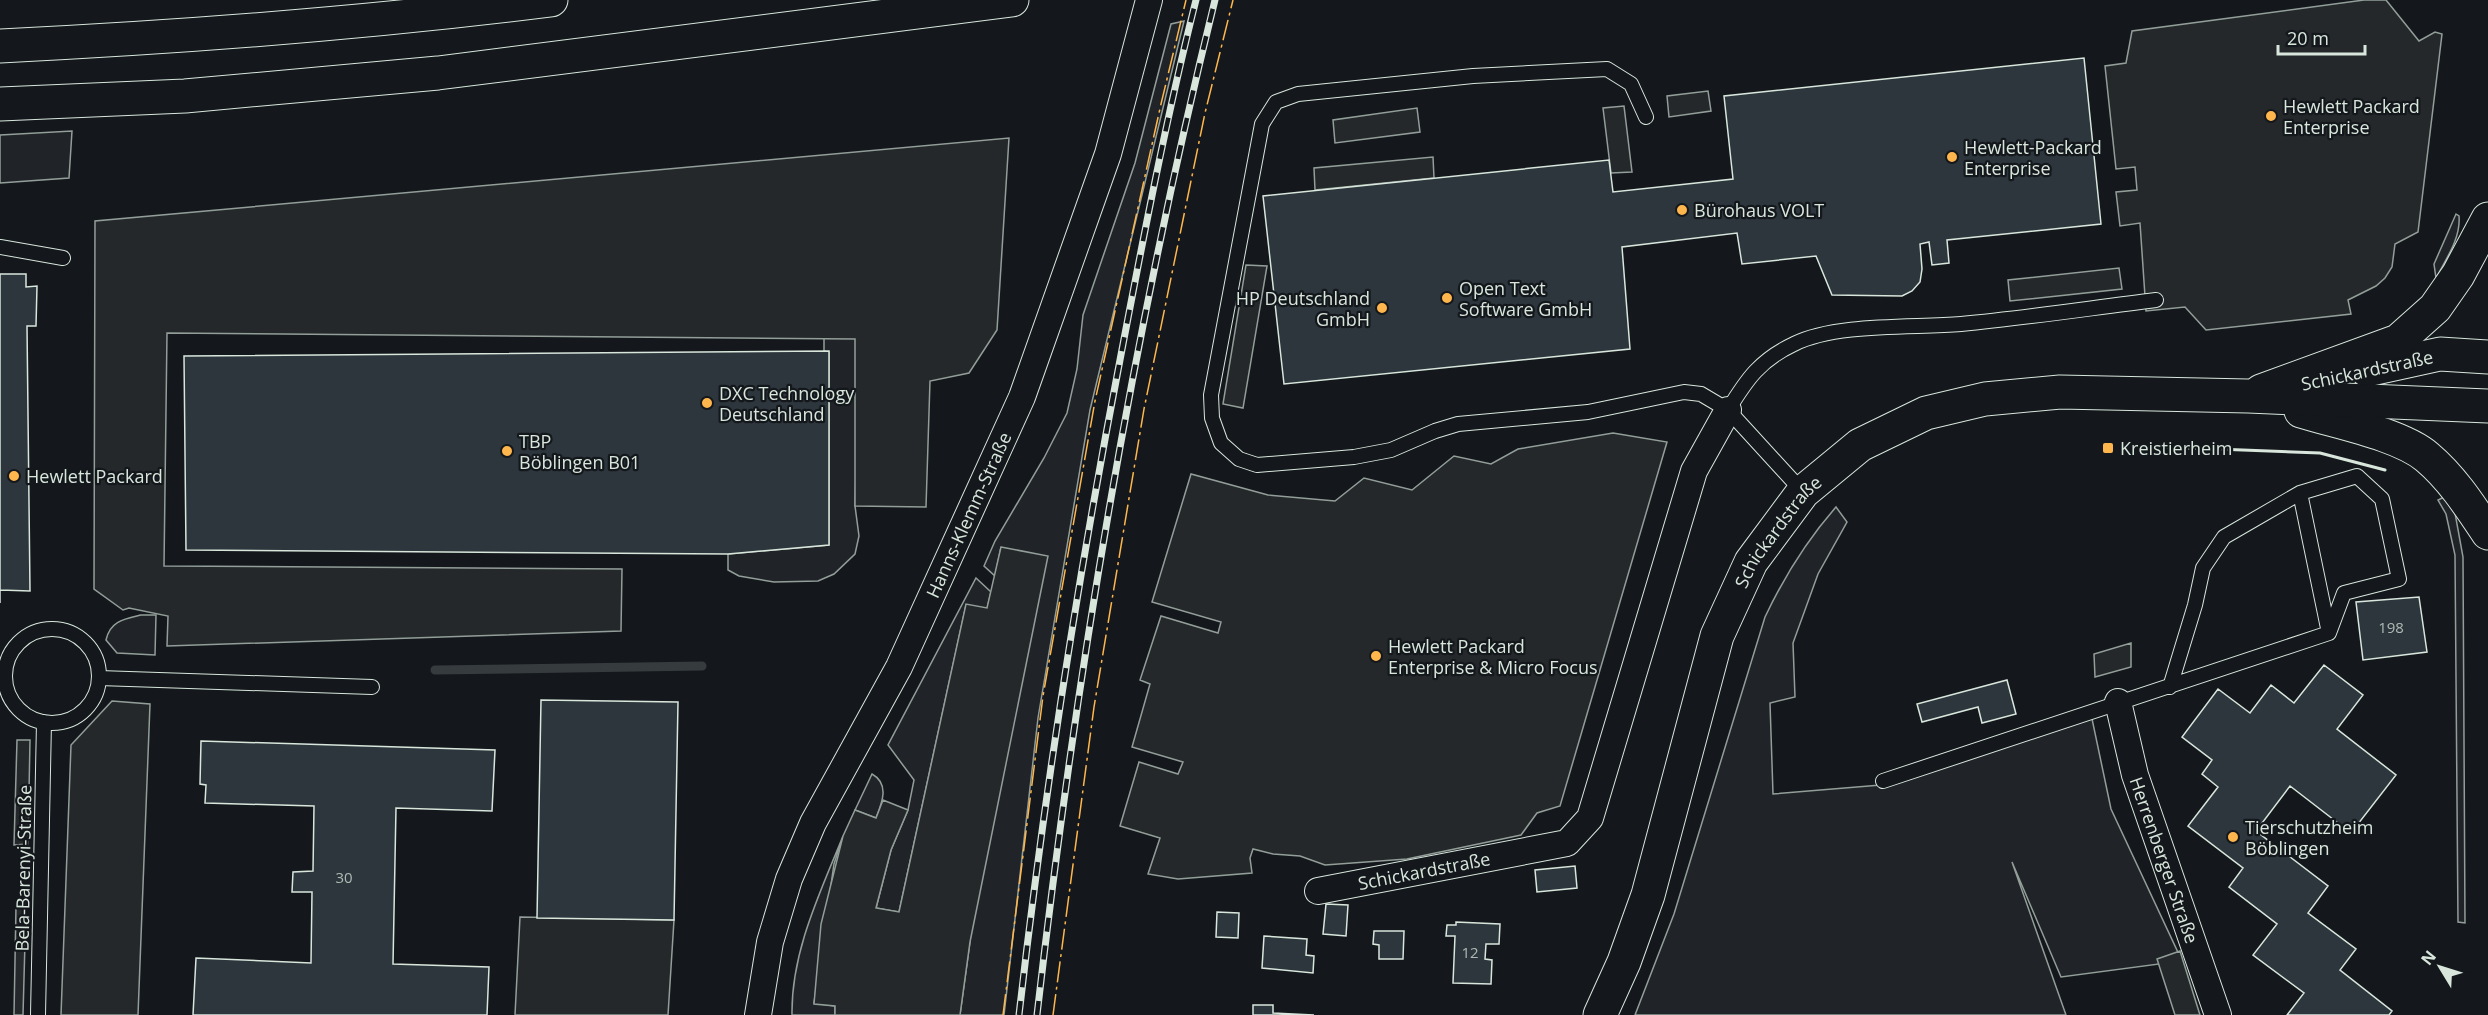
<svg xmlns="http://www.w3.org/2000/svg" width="2488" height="1015" font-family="'Open Sans',sans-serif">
  <rect width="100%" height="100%" fill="#14181c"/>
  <!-- green -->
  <path fill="#202428" stroke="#939e99" stroke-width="1.5" d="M 1184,21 L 1090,410 L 1038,718 L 1004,1015 L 960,1015 L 970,942 L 1001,547 L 995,576 L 984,566 L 995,541 L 1044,458 L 1067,413 L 1077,369 L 1083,315 L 1135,163 L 1171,24 Z
    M 72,131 L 69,178 L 0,183 L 0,135 Z
    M 864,198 L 855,506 L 859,536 L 855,554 L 834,574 L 818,581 L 774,582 L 739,576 L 728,570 L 728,554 L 829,545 L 829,352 L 824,351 L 824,326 Z
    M 2456,214 L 2459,216 C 2461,238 2446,259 2436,278 L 2434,264 Z
    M 2446,496 L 2455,513 L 2463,557 L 2465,923 L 2458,922 L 2455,555 L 2446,514 L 2438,500 Z
    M 1836,507 L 1847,522 L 1818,574 L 1793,643 L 1795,697 L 1770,703 L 1773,794 L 1893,784 L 2091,714 L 2111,809 L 2182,961 L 2061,977 L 2012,862 L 2066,1015 L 1635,1015 L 1674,914 L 1765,617 C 1784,577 1807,540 1836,507 Z
    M 976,578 L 991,592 L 987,609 L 966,605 L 899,912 L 876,908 L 891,850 L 908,810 L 914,780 L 888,745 Z
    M 141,615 L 156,615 L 155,655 L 117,653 L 106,640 C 110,621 124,619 141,615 Z
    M 872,774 C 890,784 882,803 876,818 L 855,810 Z
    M 843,836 L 834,864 L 814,1003 L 835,1006 L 835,1015 L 792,1015 C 791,952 820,893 843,836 Z"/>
  <!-- parking -->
  <path fill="#24282b" stroke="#939e99" stroke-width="1.5" d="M 2364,0 L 2386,0 L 2419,41 L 2435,32 L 2442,34 L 2418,232 L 2395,244 L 2392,267 L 2385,278 L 2376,286 L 2348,300 L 2351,314 L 2206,330 L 2185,307 L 2146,311 L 2140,223 L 2120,226 L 2116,192 L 2137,190 L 2135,167 L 2116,169 L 2105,66 L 2126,63 L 2132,31 Z
    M 1708,91 L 1711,111 L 1669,117 L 1667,96 Z
    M 1624,106 L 1632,172 L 1611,173 L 1603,108 Z
    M 1417,108 L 1420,132 L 1335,143 L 1333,120 Z
    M 1009,138 L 997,330 L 969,373 L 930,381 L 926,507 L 855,506 L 855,339 L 167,333 L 164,566 L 622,569 L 621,631 L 167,646 L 168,616 L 129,608 L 123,610 L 94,589 L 95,221 Z
    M 1433,157 L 1434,178 L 1315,190 L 1314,168 Z
    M 1246,265 L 1267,266 L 1243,408 L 1223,404 Z
    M 2119,268 L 2122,289 L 2010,301 L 2008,280 Z
    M 1613,433 L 1667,442 L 1560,806 L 1537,813 L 1521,835 L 1407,859 L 1325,865 L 1300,856 L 1273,854 L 1253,849 L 1250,858 L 1252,873 L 1178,879 L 1148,874 L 1160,838 L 1120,826 L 1139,762 L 1178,774 L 1183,762 L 1132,747 L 1150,684 L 1140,680 L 1161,616 L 1218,633 L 1221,622 L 1152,602 L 1191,474 L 1268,495 L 1335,501 L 1364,478 L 1412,490 L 1454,456 L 1491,464 L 1518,449 Z
    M 1001,547 L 1048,556 L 970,942 L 960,1015 L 835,1015 L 835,1006 L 814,1004 L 821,924 L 843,836 L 855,810 L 876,818 L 883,800 L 908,810 L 891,850 L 876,908 L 899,912 L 966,604 L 987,608 Z
    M 2131,643 L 2131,667 L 2095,677 L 2094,654 Z
    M 112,701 L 150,704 L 138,1015 L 61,1015 L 71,745 Z
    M 17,740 L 30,740 L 28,844 L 14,845 Z
    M 26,905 L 23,1015 L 14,1015 L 16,906 Z
    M 520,917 L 674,920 L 668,1015 L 515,1015 Z
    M 2180,951 L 2200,1015 L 2175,1015 L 2157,959 Z"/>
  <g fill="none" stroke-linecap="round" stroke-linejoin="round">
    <!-- stream -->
    <path stroke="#363b3e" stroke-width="9" d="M 435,670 L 702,666"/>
  </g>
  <!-- building -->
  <path fill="#2c363c" stroke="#d8e6dc" stroke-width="1.5" d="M 2084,58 L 2101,224 L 1947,240 L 1949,263 L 1932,265 L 1929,242 L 1920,244 L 1922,269 L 1920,282 L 1912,291 L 1902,296 L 1832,295 L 1816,256 L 1742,264 L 1737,233 L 1622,247 L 1630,349 L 1284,384 L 1263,196 L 1609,160 L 1613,192 L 1733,179 L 1724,96 Z
    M 0,274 L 26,274 L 26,287 L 37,286 L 36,326 L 27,326 L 30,591 L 0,590 L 0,603 Z
    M 829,351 L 829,545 L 728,554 L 186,550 L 184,356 Z
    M 2419,597 L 2427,652 L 2363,660 L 2356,602 Z
    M 2324,665 L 2363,695 L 2337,729 L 2396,775 L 2351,833 L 2290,786 L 2256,831 L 2328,886 L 2308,913 L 2356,949 L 2340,970 L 2392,1011 L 2389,1015 L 2287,1015 L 2304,993 L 2253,955 L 2277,924 L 2229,887 L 2243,868 L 2188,826 L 2218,787 L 2202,774 L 2212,760 L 2182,737 L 2218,689 L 2250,713 L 2271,685 L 2294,703 Z
    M 2007,680 L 2016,714 L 1982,723 L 1978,707 L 1922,722 L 1917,704 Z
    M 541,700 L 678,702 L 674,920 L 537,918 Z
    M 201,741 L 495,750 L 492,811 L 396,808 L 393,964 L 489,967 L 487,1015 L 193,1015 L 196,958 L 311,963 L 312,892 L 292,892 L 293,872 L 313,871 L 314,806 L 205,803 L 206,785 L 200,784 Z
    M 1575,866 L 1577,888 L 1537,892 L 1535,870 Z
    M 1326,904 L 1348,905 L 1346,936 L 1323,934 Z
    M 1217,912 L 1239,913 L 1238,938 L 1216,937 Z
    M 1456,922 L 1500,924 L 1499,944 L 1486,944 L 1485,959 L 1492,960 L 1491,984 L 1453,983 L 1455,936 L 1446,936 L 1447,925 L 1456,925 Z
    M 1374,931 L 1404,931 L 1403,959 L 1379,959 L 1379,945 L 1373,944 Z
    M 1264,936 L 1307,939 L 1306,955 L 1314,956 L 1313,973 L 1262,968 Z
    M 1253,1005 L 1273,1005 L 1273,1013 L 1314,1015 L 1253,1015 Z"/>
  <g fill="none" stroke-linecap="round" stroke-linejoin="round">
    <!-- lane casing -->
    <g stroke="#d8e6dc" stroke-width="16">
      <path id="lane" d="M 1646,117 L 1631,84 L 1607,69 L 1473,76 L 1298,94 L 1276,102 L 1262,124 L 1211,395 L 1212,418 L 1221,443 L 1239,459 L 1257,465 L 1354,457 L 1391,450 L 1435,431 L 1458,424 L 1588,412 L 1684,392 L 1701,394 L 1728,410 L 1803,492
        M 0,247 L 63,258
        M 1728,410 C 1747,379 1760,360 1794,344 C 1836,323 1913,328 1961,324 C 2026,318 2091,308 2156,300
        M 2300,493 L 2329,633
        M5 676a47 47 0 1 1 94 0a47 47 0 1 1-94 0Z
        M 99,678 L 372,687
        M 1883,781 L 2329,633 L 2344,593 L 2399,579 L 2382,499 L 2357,476 L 2300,493 L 2224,537 L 2203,568 L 2195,605 L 2170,687
        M 38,1015 L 44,722"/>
    </g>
    <!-- street casing -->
    <g stroke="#d8e6dc" stroke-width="28">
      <g id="street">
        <path id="s1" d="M 2118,702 L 2135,775 L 2218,1015"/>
        <path id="s2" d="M 1318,891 L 1567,843 L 1590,818 L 1694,471 L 1728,410"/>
        <path id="s3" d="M 758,1015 L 770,942 L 789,879 L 813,823 L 899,667 L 1022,397 L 1108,154 L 1149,0"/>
      </g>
    </g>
    <!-- secondary casing -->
    <g stroke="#d8e6dc" stroke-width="35">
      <g id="secondary">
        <path d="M 2367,370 L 2440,354 L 2488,357"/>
        <path d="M 2261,391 L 2398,341 L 2435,308 L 2458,275 L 2488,219"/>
        <path d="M 2301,411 C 2336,422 2400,434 2427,457 C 2452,478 2470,506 2488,533"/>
        <path id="s4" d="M 1600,1015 L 1624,962 L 1648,895 L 1717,636 L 1751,562 L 1803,492 L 1860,445 L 1926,413 L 1985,399 L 2060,392 L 2248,396 L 2488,406"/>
      </g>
    </g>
    <!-- highway casing -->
    <g stroke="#d8e6dc" stroke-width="35">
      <path id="highway" d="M 0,46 C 184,37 368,23 551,0
        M 0,104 L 185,96 L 438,73 L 1012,0"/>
    </g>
    <!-- lane -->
    <use href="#lane" stroke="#14181c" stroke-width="14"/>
    <!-- street -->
    <use href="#street" stroke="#14181c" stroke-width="26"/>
    <!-- secondary -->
    <use href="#secondary" stroke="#14181c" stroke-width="33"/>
    <!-- highway -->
    <use href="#highway" stroke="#14181c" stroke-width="33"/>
    <!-- rail casing -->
    <g stroke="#d8e6dc" stroke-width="7">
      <path id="rail" d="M 1019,1015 C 1044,795 1078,577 1120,360 C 1143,239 1166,119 1196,0
        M 1037,1015 C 1076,674 1133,333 1215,0"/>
    </g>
    <!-- rail -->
    <use href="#rail" stroke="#14181c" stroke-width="4.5" stroke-dasharray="14" stroke-linecap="butt"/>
    <!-- wall -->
    <path stroke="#d8e6dc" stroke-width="3" d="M 2165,447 L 2320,453 L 2385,470"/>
    <!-- power -->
    <path stroke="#ffb74d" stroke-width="1.5" stroke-dasharray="21 4.5 3 4.5" stroke-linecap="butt" d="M 1003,1015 L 1043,696 L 1095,401 L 1161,104 L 1186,0
      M 1053,1015 L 1094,707 L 1144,409 L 1205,113 L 1233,0"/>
  </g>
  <!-- markers -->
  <g fill="#ffb74d" stroke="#14181c" stroke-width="2">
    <circle cx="2271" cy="116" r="6"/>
    <circle cx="1952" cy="157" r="6"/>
    <circle cx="1682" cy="210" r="6"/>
    <circle cx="1447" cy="298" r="6"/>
    <circle cx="1382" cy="308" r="6"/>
    <circle cx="707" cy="403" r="6"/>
    <rect x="2102" y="442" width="12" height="12" rx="3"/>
    <circle cx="507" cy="451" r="6"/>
    <circle cx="14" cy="476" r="6"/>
    <circle cx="1376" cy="656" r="6"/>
    <circle cx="2233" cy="837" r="6"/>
  </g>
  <g text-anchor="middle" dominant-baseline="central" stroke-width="4.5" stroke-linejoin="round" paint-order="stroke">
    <!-- number labels -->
    <g font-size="15" fill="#adbab4">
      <text x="2391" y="627">198</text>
      <text x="344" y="877">30</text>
      <text x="1470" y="952">12</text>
    </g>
    <!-- poi labels -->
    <g font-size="18" fill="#d8e6dc" stroke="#14181c" text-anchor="start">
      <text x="2283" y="106">Hewlett Packard<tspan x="2283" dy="21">Enterprise</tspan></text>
      <text x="1964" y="147">Hewlett-Packard<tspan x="1964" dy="21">Enterprise</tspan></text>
      <text x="1694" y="210">Bürohaus VOLT</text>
      <text x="1459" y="288">Open Text<tspan x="1459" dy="21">Software GmbH</tspan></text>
      <text x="1370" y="298" text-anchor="end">HP Deutschland<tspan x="1370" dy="21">GmbH</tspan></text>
      <text x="719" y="393">DXC Technology<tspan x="719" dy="21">Deutschland</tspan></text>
      <text x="519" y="441">TBP<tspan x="519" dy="21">Böblingen B01</tspan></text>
      <text x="2120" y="448">Kreistierheim</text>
      <text x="26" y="476">Hewlett Packard</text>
      <text x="1388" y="646">Hewlett Packard<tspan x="1388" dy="21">Enterprise &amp; Micro Focus</tspan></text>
      <text x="2245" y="827">Tierschutzheim<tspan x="2245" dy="21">Böblingen</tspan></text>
    </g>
    <!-- street labels -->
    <g font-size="18" fill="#d8e6dc" stroke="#14181c">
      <text transform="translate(2367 370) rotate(-12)">Schickardstraße</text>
      <text stroke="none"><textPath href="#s3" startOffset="546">Hanns-Klemm-Straße</textPath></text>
      <text stroke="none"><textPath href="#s4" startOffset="519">Schickardstraße</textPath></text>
      <text stroke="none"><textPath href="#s1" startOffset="165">Herrenberger Straße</textPath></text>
      <text transform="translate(23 868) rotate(-89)">Bela-Barenyi-Straße</text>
      <text stroke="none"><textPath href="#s2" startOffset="108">Schickardstraße</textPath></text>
    </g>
  </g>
  <!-- north arrow -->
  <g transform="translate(2440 967) rotate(308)" stroke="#14181c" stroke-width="4.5" paint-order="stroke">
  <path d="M0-4.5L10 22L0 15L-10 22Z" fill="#d8e6dc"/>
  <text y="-9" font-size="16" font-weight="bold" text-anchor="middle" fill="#d8e6dc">N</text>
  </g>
  <!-- scale -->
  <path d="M2278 45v9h87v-9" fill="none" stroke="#d8e6dc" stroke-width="3"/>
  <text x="2287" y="45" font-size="18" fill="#d8e6dc" stroke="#14181c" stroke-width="4.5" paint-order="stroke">20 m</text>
</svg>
